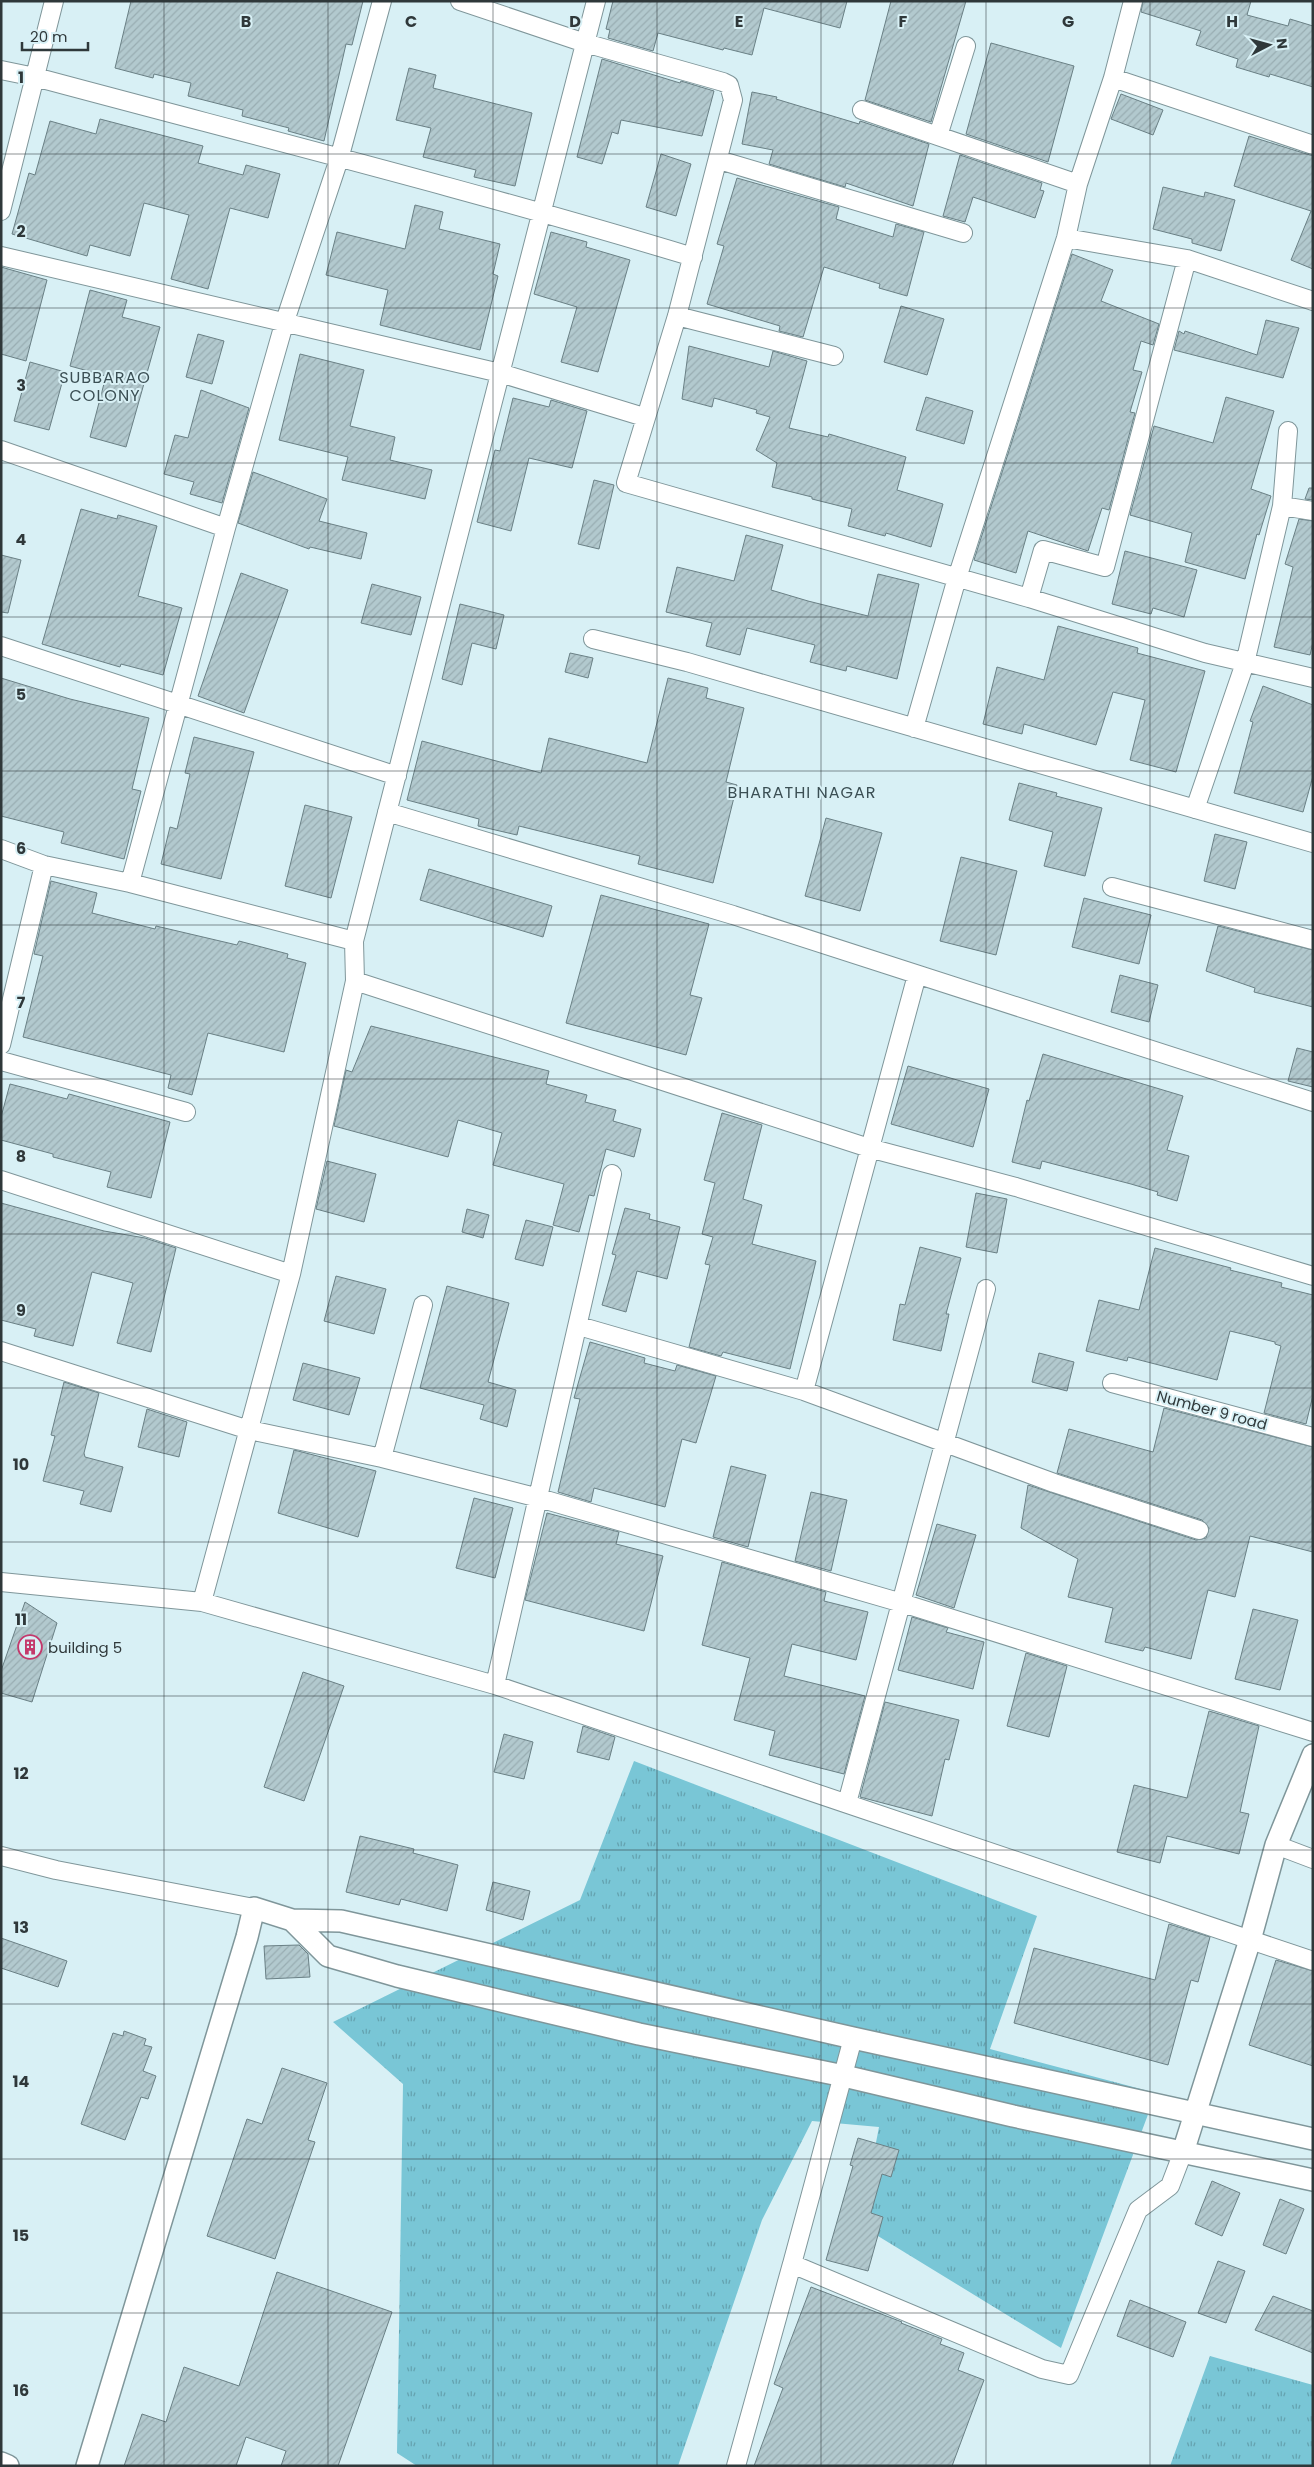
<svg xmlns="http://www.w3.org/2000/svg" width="1314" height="2467" font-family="Poppins,sans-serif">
  <defs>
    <pattern id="grass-tufts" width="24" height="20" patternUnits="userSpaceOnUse" patternTransform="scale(1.25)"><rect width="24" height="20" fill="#79c6d6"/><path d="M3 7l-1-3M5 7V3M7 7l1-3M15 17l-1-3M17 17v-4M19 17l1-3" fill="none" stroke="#64a2af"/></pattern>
    <pattern id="building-hatch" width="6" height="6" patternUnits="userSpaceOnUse" patternTransform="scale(1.25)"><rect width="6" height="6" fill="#b2c9ce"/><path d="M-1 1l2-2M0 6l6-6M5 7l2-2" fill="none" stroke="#99adb2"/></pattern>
  </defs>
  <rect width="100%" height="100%" fill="#d8f0f5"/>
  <!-- grass -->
  <path fill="url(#grass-tufts)" d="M 634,1761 L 1037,1916 L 990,2049 L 1156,2093 L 1061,2348 L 860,2225 L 879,2127 L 812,2121 L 762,2220 L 678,2466 L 417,2466 L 397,2453 L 403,2084 L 333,2022 L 580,1900 Z
    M 1210,2356 L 1313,2385 L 1313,2466 L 1170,2466 Z"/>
  <!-- building -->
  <path fill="url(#building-hatch)" stroke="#6a8085" d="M 131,1 L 363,1 L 352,45 L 346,44 L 324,141 L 288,131 L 289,128 L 242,116 L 243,110 L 188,96 L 191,83 L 154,74 L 153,78 L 115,68 Z
    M 613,1 L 847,1 L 840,28 L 764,8 L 752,55 L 724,48 L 723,50 L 658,33 L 653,51 L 608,38 L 610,30 L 606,29 Z
    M 891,1 L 966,1 L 931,122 L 865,100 Z
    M 1143,1 L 1251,1 L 1247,15 L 1288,26 L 1290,19 L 1313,26 L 1313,87 L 1270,74 L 1269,77 L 1236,67 L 1238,59 L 1196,45 L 1201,31 L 1141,12 Z
    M 991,43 L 1074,66 L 1048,162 L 966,134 Z
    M 602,59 L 680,83 L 681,81 L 714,91 L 702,136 L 621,120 L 618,134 L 612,132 L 602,164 L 577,157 Z
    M 409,68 L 436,75 L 433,88 L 532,113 L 515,186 L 474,177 L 476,170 L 423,157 L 431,128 L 396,120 Z
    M 752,92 L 777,97 L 776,99 L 859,124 L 860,121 L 929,144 L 913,206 L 846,183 L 845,187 L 769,164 L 773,150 L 742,144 Z
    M 1121,94 L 1163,110 L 1153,135 L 1111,119 Z
    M 100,119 L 203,146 L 198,163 L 243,175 L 246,165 L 280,174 L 268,218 L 230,208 L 208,289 L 171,279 L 189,215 L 144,203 L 130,256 L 90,245 L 87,256 L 12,234 L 29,173 L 35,175 L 50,121 L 96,134 Z
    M 1249,136 L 1313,156 L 1313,269 L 1291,260 L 1311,211 L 1234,186 Z
    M 661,154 L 691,164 L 676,216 L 646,207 Z
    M 960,155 L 1042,183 L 1040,190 L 1044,191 L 1035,218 L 973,197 L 965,222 L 943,216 Z
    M 737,178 L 839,207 L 836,219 L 893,237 L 896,224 L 924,232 L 907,296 L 879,288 L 880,284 L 824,267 L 803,337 L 779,331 L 780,326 L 707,304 L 724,246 L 717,244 Z
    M 1163,187 L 1204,197 L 1205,192 L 1235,200 L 1221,251 L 1192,243 L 1192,239 L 1153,229 Z
    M 415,205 L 443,212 L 439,229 L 500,244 L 493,274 L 498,276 L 480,350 L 380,325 L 388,290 L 326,275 L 337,232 L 405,249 Z
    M 551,232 L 587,242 L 586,247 L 630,260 L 598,372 L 561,362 L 577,307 L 534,294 Z
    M 1072,254 L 1113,270 L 1101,301 L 1159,324 L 1153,345 L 1141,341 L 1133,370 L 1142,372 L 1130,412 L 1135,413 L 1109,510 L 1102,508 L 1088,551 L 1028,531 L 1016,573 L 974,560 Z
    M 1,267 L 47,280 L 26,361 L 1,354 Z
    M 90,290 L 127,300 L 122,317 L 160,327 L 126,447 L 90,437 L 106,376 L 70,366 Z
    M 901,306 L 944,319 L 927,375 L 884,362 Z
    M 1266,320 L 1299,328 L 1283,378 L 1174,350 L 1179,331 L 1184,334 L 1185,331 L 1257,355 Z
    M 198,334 L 224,341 L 212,384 L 186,377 Z
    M 689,346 L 769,367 L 773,351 L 807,361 L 789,428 L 828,437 L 829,434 L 906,457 L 897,490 L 943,504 L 931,547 L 886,533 L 885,536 L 848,526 L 852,509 L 812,499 L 812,497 L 772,487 L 777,463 L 756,450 L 770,417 L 756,413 L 757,410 L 714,398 L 712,407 L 682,399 Z
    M 300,354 L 364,370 L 350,426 L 395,437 L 390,460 L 432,470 L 425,499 L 342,480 L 348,457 L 279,440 Z
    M 30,362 L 65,372 L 49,430 L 14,421 Z
    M 201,390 L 249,408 L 222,503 L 190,494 L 194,482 L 164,474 L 175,435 L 188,438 Z
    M 926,397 L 973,411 L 964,444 L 916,430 Z
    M 1226,397 L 1274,411 L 1251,489 L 1271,496 L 1259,535 L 1257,534 L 1245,579 L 1185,562 L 1192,533 L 1130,515 L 1154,426 L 1213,443 Z
    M 513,398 L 549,407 L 551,400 L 587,411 L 572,468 L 529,458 L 511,531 L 477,522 L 495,450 L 500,451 Z
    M 253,472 L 327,499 L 319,521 L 367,533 L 361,559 L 310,547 L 309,549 L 238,523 Z
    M 594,480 L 614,485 L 599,549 L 578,544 Z
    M 1309,488 L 1313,488 L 1313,500 L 1305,499 Z
    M 81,509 L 117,519 L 118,515 L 157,526 L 138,596 L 182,608 L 163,675 L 121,664 L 120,667 L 42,644 Z
    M 1299,519 L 1313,521 L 1313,642 L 1310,655 L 1274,647 L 1293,567 L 1285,564 Z
    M 746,535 L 783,545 L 771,590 L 808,601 L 868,616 L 878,574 L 919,584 L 897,679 L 847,666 L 846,671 L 810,662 L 815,645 L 747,628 L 740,655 L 706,646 L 712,623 L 666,612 L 677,567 L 734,581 Z
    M 1125,551 L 1197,570 L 1184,617 L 1153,608 L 1151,614 L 1112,604 Z
    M 1,555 L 21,560 L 8,613 L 1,612 Z
    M 241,573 L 288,590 L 244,713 L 198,696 Z
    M 372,584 L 421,597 L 411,635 L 361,623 Z
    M 460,604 L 504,615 L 496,649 L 472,643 L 462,685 L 442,679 Z
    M 1058,626 L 1138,648 L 1137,653 L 1205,671 L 1176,772 L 1130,760 L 1145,700 L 1113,692 L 1096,745 L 1024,724 L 1022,734 L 983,724 L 997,667 L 1044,680 Z
    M 570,653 L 593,658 L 588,678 L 565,672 Z
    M 1,678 L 70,699 L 149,718 L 132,789 L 141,791 L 124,859 L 61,843 L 64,832 L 1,816 Z
    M 668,678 L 708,688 L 706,698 L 744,708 L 726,782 L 737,785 L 713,883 L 638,864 L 640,856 L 519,826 L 517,835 L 478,826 L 479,819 L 407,800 L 422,741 L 541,773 L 549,738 L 647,763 Z
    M 1263,686 L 1313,705 L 1313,776 L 1303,812 L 1234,793 L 1253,722 L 1250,721 Z
    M 194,737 L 254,752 L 221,879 L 161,864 L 170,827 L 177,829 L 190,774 L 185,773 Z
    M 1019,783 L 1057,793 L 1056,796 L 1102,808 L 1085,876 L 1044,866 L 1053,832 L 1009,820 Z
    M 305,805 L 352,817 L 331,898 L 285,886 Z
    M 826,818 L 882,833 L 860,911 L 805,896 Z
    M 1215,834 L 1247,842 L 1235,889 L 1204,881 Z
    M 961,857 L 1017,871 L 996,955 L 940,941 Z
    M 429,869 L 552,906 L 543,937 L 420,900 Z
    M 51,881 L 97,893 L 92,913 L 155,929 L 156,926 L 237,945 L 239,941 L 288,954 L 287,958 L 306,963 L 284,1052 L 208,1033 L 192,1095 L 168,1088 L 171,1075 L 23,1037 L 43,956 L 34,954 Z
    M 601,895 L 709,924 L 690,995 L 702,998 L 686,1055 L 566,1023 Z
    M 1084,898 L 1151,915 L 1139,964 L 1072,947 Z
    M 1218,926 L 1313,950 L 1313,1007 L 1254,992 L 1255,988 L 1206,971 Z
    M 1120,975 L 1158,985 L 1149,1022 L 1111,1012 Z
    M 371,1026 L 549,1071 L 546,1084 L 587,1095 L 585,1102 L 616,1110 L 613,1121 L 641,1129 L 634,1157 L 606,1149 L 594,1196 L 589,1195 L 579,1232 L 553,1225 L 564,1184 L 493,1165 L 502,1133 L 458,1120 L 448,1157 L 334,1126 L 346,1070 L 352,1072 Z
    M 1297,1048 L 1313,1052 L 1313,1087 L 1288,1081 Z
    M 1043,1054 L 1183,1096 L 1167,1150 L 1189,1156 L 1177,1201 L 1157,1195 L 1158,1192 L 1131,1184 L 1042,1161 L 1040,1169 L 1012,1162 L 1027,1100 L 1029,1101 Z
    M 908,1066 L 989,1089 L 973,1147 L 891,1124 Z
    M 10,1084 L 67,1099 L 69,1094 L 170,1122 L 151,1198 L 107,1187 L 111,1172 L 53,1157 L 53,1154 L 1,1140 L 1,1117 Z
    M 722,1113 L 762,1125 L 743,1199 L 762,1205 L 752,1244 L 816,1261 L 790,1369 L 723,1352 L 721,1356 L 689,1347 L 710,1265 L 705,1264 L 713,1237 L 702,1234 L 715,1183 L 704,1180 Z
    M 327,1161 L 376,1174 L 364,1222 L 316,1209 Z
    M 976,1193 L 1007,1199 L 997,1253 L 966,1247 Z
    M 1,1203 L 104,1231 L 145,1238 L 176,1248 L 151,1352 L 117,1343 L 133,1283 L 92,1272 L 73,1346 L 34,1336 L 36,1329 L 1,1320 Z
    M 625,1208 L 650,1214 L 649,1219 L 680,1227 L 667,1279 L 637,1271 L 626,1312 L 602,1305 L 616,1255 L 612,1254 Z
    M 467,1209 L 489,1215 L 483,1238 L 462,1232 Z
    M 526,1220 L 553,1227 L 543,1266 L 515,1259 Z
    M 920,1247 L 961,1258 L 946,1314 L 949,1314 L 941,1351 L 893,1340 L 900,1304 L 905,1305 Z
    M 1155,1248 L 1231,1268 L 1230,1270 L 1282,1283 L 1281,1287 L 1313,1295 L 1313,1395 L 1306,1424 L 1264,1413 L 1281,1346 L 1275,1344 L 1275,1342 L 1230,1331 L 1217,1380 L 1128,1357 L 1127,1361 L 1086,1351 L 1099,1300 L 1139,1310 Z
    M 336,1276 L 386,1289 L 374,1334 L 324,1321 Z
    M 447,1286 L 509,1303 L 488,1382 L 516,1390 L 507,1427 L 480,1419 L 484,1405 L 420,1388 Z
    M 590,1342 L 645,1358 L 644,1363 L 675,1371 L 677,1365 L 716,1376 L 696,1443 L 682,1439 L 665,1507 L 594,1488 L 591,1502 L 558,1492 L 580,1399 L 574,1398 Z
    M 1039,1353 L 1074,1362 L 1067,1391 L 1032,1382 Z
    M 303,1363 L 360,1378 L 349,1415 L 293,1400 Z
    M 64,1382 L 99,1393 L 84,1453 L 85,1457 L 123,1467 L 111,1512 L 80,1504 L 84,1491 L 43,1481 L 55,1436 L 51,1435 Z
    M 1164,1408 L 1313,1447 L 1313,1552 L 1250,1536 L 1235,1597 L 1208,1590 L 1191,1659 L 1145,1647 L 1143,1651 L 1105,1642 L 1113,1608 L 1068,1597 L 1078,1559 L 1021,1528 L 1028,1485 L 1196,1540 L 1206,1538 L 1209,1528 L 1202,1520 L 1057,1473 L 1069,1429 L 1153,1452 Z
    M 147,1409 L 187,1422 L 179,1457 L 138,1447 Z
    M 294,1450 L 376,1471 L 358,1537 L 278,1513 Z
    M 731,1466 L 766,1475 L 748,1547 L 713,1537 Z
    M 811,1492 L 847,1500 L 831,1571 L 795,1561 Z
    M 474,1498 L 513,1508 L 495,1578 L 456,1568 Z
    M 547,1513 L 619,1532 L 616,1544 L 663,1556 L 644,1631 L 525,1600 Z
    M 937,1524 L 976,1535 L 954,1608 L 916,1595 Z
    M 722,1562 L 826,1592 L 824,1601 L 868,1612 L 856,1660 L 792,1644 L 784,1676 L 865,1696 L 844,1774 L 769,1755 L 775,1731 L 734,1720 L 750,1658 L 702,1645 Z
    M 25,1602 L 57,1623 L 32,1702 L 1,1693 L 1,1671 Z
    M 1253,1609 L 1298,1620 L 1280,1690 L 1235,1679 Z
    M 912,1617 L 948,1628 L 946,1632 L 984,1642 L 973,1689 L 898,1670 Z
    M 1026,1653 L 1067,1666 L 1049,1737 L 1007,1726 Z
    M 303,1672 L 344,1686 L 304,1801 L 264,1787 Z
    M 885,1702 L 959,1720 L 949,1760 L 945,1759 L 932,1816 L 860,1797 Z
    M 1209,1711 L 1259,1726 L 1240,1812 L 1249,1814 L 1239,1854 L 1167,1836 L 1160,1863 L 1117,1852 L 1134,1785 L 1187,1798 Z
    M 583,1726 L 615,1737 L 609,1760 L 577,1752 Z
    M 504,1734 L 533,1742 L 524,1779 L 494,1772 Z
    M 360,1836 L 414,1849 L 413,1853 L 458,1865 L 447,1911 L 401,1899 L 399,1905 L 346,1892 Z
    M 493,1882 L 530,1891 L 523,1920 L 486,1910 Z
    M 1169,1924 L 1210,1937 L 1198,1982 L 1191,1980 L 1168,2065 L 1014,2023 L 1034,1948 L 1155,1980 Z
    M 1,1938 L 67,1961 L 58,1987 L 1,1968 Z
    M 299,1945 L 308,1954 L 310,1977 L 266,1979 L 264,1946 Z
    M 1276,1960 L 1313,1971 L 1313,2066 L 1249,2045 Z
    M 124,2031 L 146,2039 L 144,2045 L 152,2047 L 143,2071 L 156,2076 L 148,2099 L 141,2097 L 125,2140 L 81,2124 L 113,2033 L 123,2036 Z
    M 282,2068 L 327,2083 L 308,2140 L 315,2142 L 275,2259 L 207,2236 L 247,2119 L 262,2124 Z
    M 858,2138 L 899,2150 L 891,2177 L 882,2174 L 871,2213 L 883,2217 L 868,2271 L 826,2260 L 853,2166 L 850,2165 Z
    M 1212,2181 L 1240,2193 L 1222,2236 L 1195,2224 Z
    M 1280,2199 L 1304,2209 L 1286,2254 L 1263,2245 Z
    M 1218,2261 L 1245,2271 L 1226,2323 L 1198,2313 Z
    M 277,2272 L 392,2312 L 338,2466 L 281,2466 L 286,2451 L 246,2437 L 236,2466 L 124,2466 L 142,2414 L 166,2422 L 184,2367 L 239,2386 Z
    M 811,2287 L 902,2322 L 901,2323 L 942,2339 L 940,2344 L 964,2353 L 958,2370 L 984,2380 L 952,2466 L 754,2466 L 783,2388 L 774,2384 Z
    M 1273,2296 L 1313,2311 L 1313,2353 L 1255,2330 Z
    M 1130,2300 L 1186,2322 L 1173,2357 L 1117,2336 Z"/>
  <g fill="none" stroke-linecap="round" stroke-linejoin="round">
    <!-- minor casing -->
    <g stroke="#7f969a" stroke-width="20">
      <path id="minor" d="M 460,1 L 585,43 L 723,82 L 729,85 L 733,100 L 677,316 L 626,483 L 1029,598 L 1205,653 L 1313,678
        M 1,70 L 35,77 C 255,136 475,191 693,257
        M 1113,78 L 1313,145
        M 862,110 L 1078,184
        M 938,136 L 966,46
        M 719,160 L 963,233
        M 1,211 L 54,1
        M 1066,238 L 1187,259 L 1313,301
        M 1,256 L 500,373 L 644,417
        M 677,316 L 834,356
        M 1,450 L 226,528
        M 1282,506 L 1313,511
        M 1029,598 L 1043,550 L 1105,567 L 1187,259
        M 593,639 L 687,662 L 1313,843
        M 1,646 L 397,776
        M 914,728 L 957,578 L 1066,238 L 1078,184 L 1113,78 L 1133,1
        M 1195,809 L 1245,663 L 1282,506 L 1288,431
        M 387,812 L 733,915 L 1313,1102
        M 1,849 L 44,865 L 130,883 L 354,941
        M 130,883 L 226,528 L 284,324 L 339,159 L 382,1
        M 1112,887 L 1313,940
        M 355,981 L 869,1148 L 1016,1187 L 1313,1276
        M 1,1045 L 44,865
        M 1,1061 L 186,1112
        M 1,1180 L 291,1274
        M 579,1326 L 804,1391 L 1054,1483 L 1199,1530
        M 1,1351 L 249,1430 L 382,1458 L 539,1498 L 902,1603 L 1313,1732
        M 1112,1383 L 1313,1437
        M 804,1391 L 917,975
        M 382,1458 L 423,1305
        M 1,1582 L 202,1602 L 495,1685 L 1313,1961
        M 202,1602 L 291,1274 L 355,981 L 354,941 L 596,1
        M 495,1685 L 612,1174
        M 847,1803 L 986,1289
        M 1276,1845 L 1313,1859
        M 1,1856 L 56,1870 L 254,1908
        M 792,2264 L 853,2038
        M 736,2466 L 792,2264 L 1042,2369 L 1069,2375 L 1138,2210 L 1170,2186 L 1183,2152"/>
    </g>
    <!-- tertiary casing -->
    <g stroke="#7f969a" stroke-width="24">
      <path id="tertiary" d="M 292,1920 L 328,1956 L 397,1976 L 639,2034 L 844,2076 L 1013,2116 L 1313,2180
        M 1183,2152 L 1250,1940 L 1276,1845 L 1313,1755
        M 1,2463 L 8,2466
        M 87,2466 L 247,1937 L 254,1908 L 292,1920 L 341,1921 L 853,2038 L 1313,2139"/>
    </g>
    <!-- minor -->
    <use href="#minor" stroke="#fff" stroke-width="18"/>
    <!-- tertiary -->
    <use href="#tertiary" stroke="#fff" stroke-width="21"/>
  </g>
  <!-- grid -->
  <path fill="none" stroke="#2f383a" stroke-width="1" stroke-opacity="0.55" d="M 164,1 L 164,2466M 328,1 L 328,2466M 493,1 L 493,2466M 657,1 L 657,2466M 821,1 L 821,2466M 986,1 L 986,2466M 1150,1 L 1150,2466M 1,154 L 1313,154M 1,308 L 1313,308M 1,463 L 1313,463M 1,617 L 1313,617M 1,771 L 1313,771M 1,925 L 1313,925M 1,1079 L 1313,1079M 1,1234 L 1313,1234M 1,1388 L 1313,1388M 1,1542 L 1313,1542M 1,1696 L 1313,1696M 1,1850 L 1313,1850M 1,2004 L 1313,2004M 1,2159 L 1313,2159M 1,2313 L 1313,2313"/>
  <!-- icons -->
  <defs>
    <g id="building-ring" transform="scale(1.25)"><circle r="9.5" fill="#d8f0f5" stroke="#c4396c" stroke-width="1.5"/><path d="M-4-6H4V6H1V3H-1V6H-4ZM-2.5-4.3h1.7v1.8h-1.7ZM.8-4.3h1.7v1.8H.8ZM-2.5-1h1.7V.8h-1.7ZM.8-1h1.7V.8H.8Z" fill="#c4396c"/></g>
  </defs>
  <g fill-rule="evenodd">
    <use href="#building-ring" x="30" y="1647"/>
  </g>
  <g text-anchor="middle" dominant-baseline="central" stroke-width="4" stroke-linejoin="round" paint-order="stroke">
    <!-- street labels -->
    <g font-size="15" fill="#2f383a" stroke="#d8f0f5">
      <text transform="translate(1212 1410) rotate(15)">Number 9 road</text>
    </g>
    <!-- poi labels -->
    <g font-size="15" fill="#2f383a" stroke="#d8f0f5" text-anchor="start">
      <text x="48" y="1647">building 5</text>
    </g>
    <!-- neighbourhood labels -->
    <g font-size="16" letter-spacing="1" fill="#3b4f54" stroke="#d8f0f5">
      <text x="105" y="377">SUBBARAO<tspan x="105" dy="18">COLONY</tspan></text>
      <text x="802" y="792">BHARATHI NAGAR</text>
    </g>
  </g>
  <g font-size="16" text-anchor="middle" font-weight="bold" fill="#2f383a" stroke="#d8f0f5" stroke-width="4" stroke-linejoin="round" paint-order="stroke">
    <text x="246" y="27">B</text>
    <text x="411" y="27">C</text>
    <text x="575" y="27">D</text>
    <text x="739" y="27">E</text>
    <text x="903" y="27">F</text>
    <text x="1068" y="27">G</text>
    <text x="1232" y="27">H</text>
    <text x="21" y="83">1</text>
    <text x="21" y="237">2</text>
    <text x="21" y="391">3</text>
    <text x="21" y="545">4</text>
    <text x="21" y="700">5</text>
    <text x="21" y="854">6</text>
    <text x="21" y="1008">7</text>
    <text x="21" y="1162">8</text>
    <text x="21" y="1316">9</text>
    <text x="21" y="1470">10</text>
    <text x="21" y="1625">11</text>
    <text x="21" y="1779">12</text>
    <text x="21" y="1933">13</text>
    <text x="21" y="2087">14</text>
    <text x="21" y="2241">15</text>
    <text x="21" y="2396">16</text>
  </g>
  <!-- border -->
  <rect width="1314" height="2467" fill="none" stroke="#2f383a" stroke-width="5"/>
  <!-- north arrow -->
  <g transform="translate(1269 45) rotate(84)" stroke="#d8f0f5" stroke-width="4" paint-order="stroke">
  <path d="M0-4L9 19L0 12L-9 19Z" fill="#2f383a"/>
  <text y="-8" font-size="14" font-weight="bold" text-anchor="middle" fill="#2f383a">N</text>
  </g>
  <!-- scale -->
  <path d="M22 42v8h66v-8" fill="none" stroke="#2f383a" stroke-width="2.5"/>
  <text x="30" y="42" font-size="15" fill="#2f383a" stroke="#d8f0f5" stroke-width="4" paint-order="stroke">20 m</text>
</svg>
